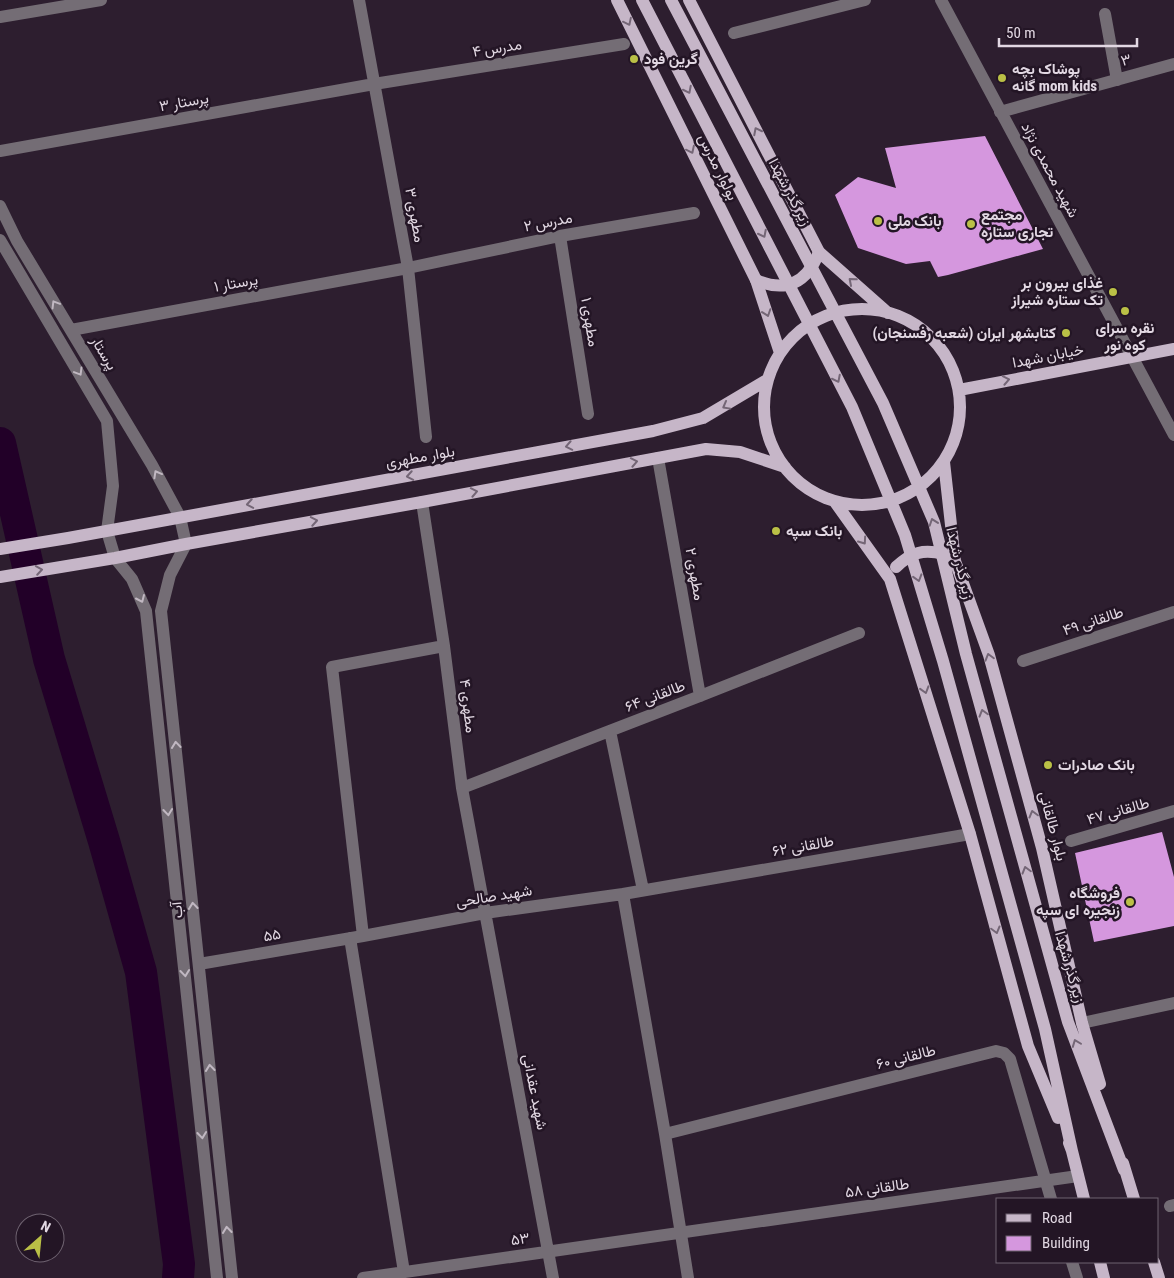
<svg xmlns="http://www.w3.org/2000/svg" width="1174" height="1278" font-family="'Roboto Condensed',Vazirmatn,sans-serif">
  <rect width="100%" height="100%" fill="#2d1e2f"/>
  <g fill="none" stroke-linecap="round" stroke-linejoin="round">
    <!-- river -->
    <path stroke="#220028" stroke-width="32" d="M 0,443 L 49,659 L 104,841 L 141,972 L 179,1264 L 178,1278"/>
  </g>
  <!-- building -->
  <path fill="#d597de" d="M 985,136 L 1043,249 L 948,275 L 938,277 L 930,261 L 906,264 L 858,248 L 835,195 L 858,177 L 896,188 L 885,148 Z
    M 1162,832 L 1174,877 L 1174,926 L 1094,942 L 1075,853 Z"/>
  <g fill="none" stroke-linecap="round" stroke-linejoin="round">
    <!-- minor -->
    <path stroke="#746d75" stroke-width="12" d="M 359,0 L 408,268 L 426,437
      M 941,0 L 1174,435
      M 1105,14 L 1117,80
      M 0,17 L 101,0
      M 734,33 L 865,0
      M 1000,112 L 1174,64
      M 0,151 L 374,84 L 624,44
      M 0,206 L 17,241 L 152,465 L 180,517 L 186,544 L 170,575 L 161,611 L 232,1278
      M 560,236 L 588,414
      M 0,240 L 107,421 L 113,486 L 107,531 L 115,558 L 132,579 L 146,611 L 217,1278
      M 71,330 L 408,268 L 560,236 L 694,213
      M 658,458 L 700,696
      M 422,502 L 444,646 L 462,788 L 553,1278
      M 1023,661 L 1174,612
      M 610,731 L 643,890
      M 462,788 L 700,696 L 859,633
      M 1071,841 L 1174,811
      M 623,894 L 665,1134 L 688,1278
      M 363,936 L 332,667 L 444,646
      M 350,938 L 404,1272
      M 199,964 L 363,936 L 485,913 L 623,894 L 970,834
      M 1082,1023 L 1174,1003
      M 665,1134 L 996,1051 L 1004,1053 L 1010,1059 L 1051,1199
      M 1170,1206 L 1174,1205
      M 1072,1262 L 1077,1278
      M 363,1278 L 1078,1176"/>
    <!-- major -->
    <path stroke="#c6b6c8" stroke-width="12" d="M 617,0 L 756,280 L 780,353
      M 642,0 L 852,407 L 905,535 L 943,661 L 1045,1029 L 1072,1151
      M 671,0 L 883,403 L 934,522 L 966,654 L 1068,1022 L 1124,1170
      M 689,0 L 819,252 L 888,313
      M764 407a98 98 0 1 1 196 0a98 98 0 1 1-196 0Z
      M 959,390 L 1174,349
      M 944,462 L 955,561 L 989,655 L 1042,848 L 1082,1023 L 1100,1084
      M 835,502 L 890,579 L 970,834 L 1028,1046 L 1058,1118
      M 0,549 L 68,538 L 653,431 L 703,418 L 767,380
      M 0,577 L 115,558 L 186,544 L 422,502 L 706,449 L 740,452 L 785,467
      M 1069,1143 L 1072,1151 L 1084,1199
      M 1123,1163 L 1134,1199
      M 1100,1262 L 1104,1278
      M 1154,1262 L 1159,1278"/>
    <!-- major-bridge -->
    <path stroke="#c6b6c8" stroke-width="12" d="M 756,280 C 786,293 807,283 819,252
      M 896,567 C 912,552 923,549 944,554"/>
  </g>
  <!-- one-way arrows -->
  <defs><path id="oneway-chevron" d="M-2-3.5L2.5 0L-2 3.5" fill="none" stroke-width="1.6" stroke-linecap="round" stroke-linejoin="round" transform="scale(1.25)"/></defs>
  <g stroke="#746676">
    <use href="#oneway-chevron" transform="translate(628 22) rotate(64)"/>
    <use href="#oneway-chevron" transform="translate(688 90) rotate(63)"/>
    <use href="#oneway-chevron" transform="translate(757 131) rotate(-117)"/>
    <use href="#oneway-chevron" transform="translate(691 150) rotate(64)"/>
    <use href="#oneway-chevron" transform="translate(763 234) rotate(63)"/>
    <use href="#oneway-chevron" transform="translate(852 281) rotate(-139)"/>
    <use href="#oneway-chevron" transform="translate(767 313) rotate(71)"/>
    <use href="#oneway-chevron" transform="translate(837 379) rotate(63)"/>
    <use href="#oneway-chevron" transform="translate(1006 380) rotate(-11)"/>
    <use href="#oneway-chevron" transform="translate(726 406) rotate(151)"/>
    <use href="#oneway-chevron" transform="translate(569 446) rotate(169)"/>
    <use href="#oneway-chevron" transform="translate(634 462) rotate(-11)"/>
    <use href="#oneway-chevron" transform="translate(410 476) rotate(170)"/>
    <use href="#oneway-chevron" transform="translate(474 492) rotate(-11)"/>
    <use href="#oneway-chevron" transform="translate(250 504) rotate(170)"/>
    <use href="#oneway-chevron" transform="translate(314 521) rotate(-10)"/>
    <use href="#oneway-chevron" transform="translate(933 522) rotate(-109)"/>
    <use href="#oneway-chevron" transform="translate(863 541) rotate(55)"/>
    <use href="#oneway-chevron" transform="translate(39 570) rotate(-9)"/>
    <use href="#oneway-chevron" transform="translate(918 578) rotate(73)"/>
    <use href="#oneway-chevron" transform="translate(989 657) rotate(-106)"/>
    <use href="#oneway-chevron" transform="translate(925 690) rotate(73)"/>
    <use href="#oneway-chevron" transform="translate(983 713) rotate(-106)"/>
    <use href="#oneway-chevron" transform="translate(1033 814) rotate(-105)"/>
    <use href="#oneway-chevron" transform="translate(1026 870) rotate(-106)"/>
    <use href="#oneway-chevron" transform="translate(996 930) rotate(75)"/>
    <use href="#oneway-chevron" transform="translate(1076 1043) rotate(-111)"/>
  </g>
  <g stroke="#c1b8c2">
    <use href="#oneway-chevron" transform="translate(55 304) rotate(-121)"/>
    <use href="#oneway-chevron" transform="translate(79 372) rotate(59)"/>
    <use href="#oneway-chevron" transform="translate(157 474) rotate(-119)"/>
    <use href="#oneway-chevron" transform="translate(141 599) rotate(66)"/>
    <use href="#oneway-chevron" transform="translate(176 745) rotate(-96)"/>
    <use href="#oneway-chevron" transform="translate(168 812) rotate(84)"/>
    <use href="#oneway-chevron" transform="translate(193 906) rotate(-96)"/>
    <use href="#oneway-chevron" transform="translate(185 973) rotate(84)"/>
    <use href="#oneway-chevron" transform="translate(210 1068) rotate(-96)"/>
    <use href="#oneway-chevron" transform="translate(202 1135) rotate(84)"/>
    <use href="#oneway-chevron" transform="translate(227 1230) rotate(-96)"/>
  </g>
  <!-- markers -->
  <g fill="#bac046" stroke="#231525" stroke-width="2">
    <circle cx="634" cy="59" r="5"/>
    <circle cx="1002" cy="78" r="5"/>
    <circle cx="878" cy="221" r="5"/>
    <circle cx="971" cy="224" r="5"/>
    <circle cx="1113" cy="292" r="5"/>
    <circle cx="1125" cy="311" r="5"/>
    <circle cx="1066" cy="333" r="5"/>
    <circle cx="776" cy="531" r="5"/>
    <circle cx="1048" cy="765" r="5"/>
    <circle cx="1130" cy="902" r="5"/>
  </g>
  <g text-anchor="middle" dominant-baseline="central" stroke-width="5" stroke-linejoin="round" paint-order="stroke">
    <!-- street labels -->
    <g font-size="15" fill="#e2d8e3" stroke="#231525">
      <text transform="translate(497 48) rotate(-9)">مدرس ۴</text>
      <text transform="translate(1126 60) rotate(-15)">۳</text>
      <text transform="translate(184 102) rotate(-10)">پرستار ۳</text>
      <text transform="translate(718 167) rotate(64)">بولوار مدرس</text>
      <text transform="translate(1050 170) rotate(62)">شهید محمدی نژاد</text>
      <text transform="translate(790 192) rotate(62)">زیر گذر شهدا</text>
      <text transform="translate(415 215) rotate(80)">مطهری ۳</text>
      <text transform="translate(548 222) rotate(-11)">مدرس ۲</text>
      <text transform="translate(236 283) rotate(-10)">پرستار ۱</text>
      <text transform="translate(590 322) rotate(81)">مطهری ۱</text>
      <text transform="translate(104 353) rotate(59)">پرستار</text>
      <text transform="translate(1048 356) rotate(-11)">خیابان شهدا</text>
      <text transform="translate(420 457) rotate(-10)">بلوار مطهری</text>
      <text transform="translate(960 563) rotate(76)">زیر گذر شهدا</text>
      <text transform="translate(695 574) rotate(80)">مطهری ۲</text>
      <text transform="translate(1093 621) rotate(-18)">طالقانی ۴۹</text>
      <text transform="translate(655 696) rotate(-21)">طالقانی ۶۴</text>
      <text transform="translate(468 706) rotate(83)">مطهری ۴</text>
      <text transform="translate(1118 811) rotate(-16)">طالقانی ۴۷</text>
      <text transform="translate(1053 826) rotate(75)">بلوار طالقانی</text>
      <text transform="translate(803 846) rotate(-10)">طالقانی ۶۲</text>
      <text transform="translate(494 896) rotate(-9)">شهید صالحی</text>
      <text transform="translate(177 910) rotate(-96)">آب</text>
      <text transform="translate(272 935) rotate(-10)">۵۵</text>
      <text transform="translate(1070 967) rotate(74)">زیر گذر شهدا</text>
      <text transform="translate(906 1057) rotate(-14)">طالقانی ۶۰</text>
      <text transform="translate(535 1092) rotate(79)">شهید عقدانی</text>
      <text transform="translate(877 1188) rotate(-8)">طالقانی ۵۸</text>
      <text transform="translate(520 1239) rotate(-8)">۵۳</text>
    </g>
    <!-- poi labels -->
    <g font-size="15" font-weight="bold" fill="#e2d8e3" stroke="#231525" text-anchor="start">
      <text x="644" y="59">گرین فود</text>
      <text x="1012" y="69">پوشاک بچه<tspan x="1012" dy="17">گانه mom kids</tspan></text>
      <text x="981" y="215">مجتمع<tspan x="981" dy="17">تجاری ستاره</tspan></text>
      <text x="888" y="221">بانک ملی</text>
      <text x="1103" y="283" text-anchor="end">غذای بیرون بر<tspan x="1103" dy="17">تک ستاره شیراز</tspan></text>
      <text x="1125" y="328" text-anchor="middle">نقره سرای<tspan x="1125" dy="17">کوه نور</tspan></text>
      <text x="1056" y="333" text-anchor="end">کتابشهر ایران (شعبه رفسنجان)</text>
      <text x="786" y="531">بانک سپه</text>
      <text x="1058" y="765">بانک صادرات</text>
      <text x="1120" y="893" text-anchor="end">فروشگاه<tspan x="1120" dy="17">زنجیره ای سپه</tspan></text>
    </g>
  </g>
  <!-- legend -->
  <rect x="996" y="1198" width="162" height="65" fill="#231525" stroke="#6f6371"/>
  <rect x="1006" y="1214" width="25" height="8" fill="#c6b6c8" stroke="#6f6371"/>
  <text x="1042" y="1223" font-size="15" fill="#e2d8e3">Road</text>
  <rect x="1006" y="1236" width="25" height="15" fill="#d597de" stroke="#6f6371"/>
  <text x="1042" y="1248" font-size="15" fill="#e2d8e3">Building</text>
  <!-- north arrow -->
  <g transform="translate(40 1238) rotate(27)"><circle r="24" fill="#231525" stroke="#6f6371"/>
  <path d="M0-4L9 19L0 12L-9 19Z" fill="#bac046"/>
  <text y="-8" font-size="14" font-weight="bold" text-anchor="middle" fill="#e2d8e3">N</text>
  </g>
  <!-- scale -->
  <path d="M999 38v8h138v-8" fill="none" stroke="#e2d8e3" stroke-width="2.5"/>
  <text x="1006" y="38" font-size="15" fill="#e2d8e3" stroke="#231525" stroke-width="4" paint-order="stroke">50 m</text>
</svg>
